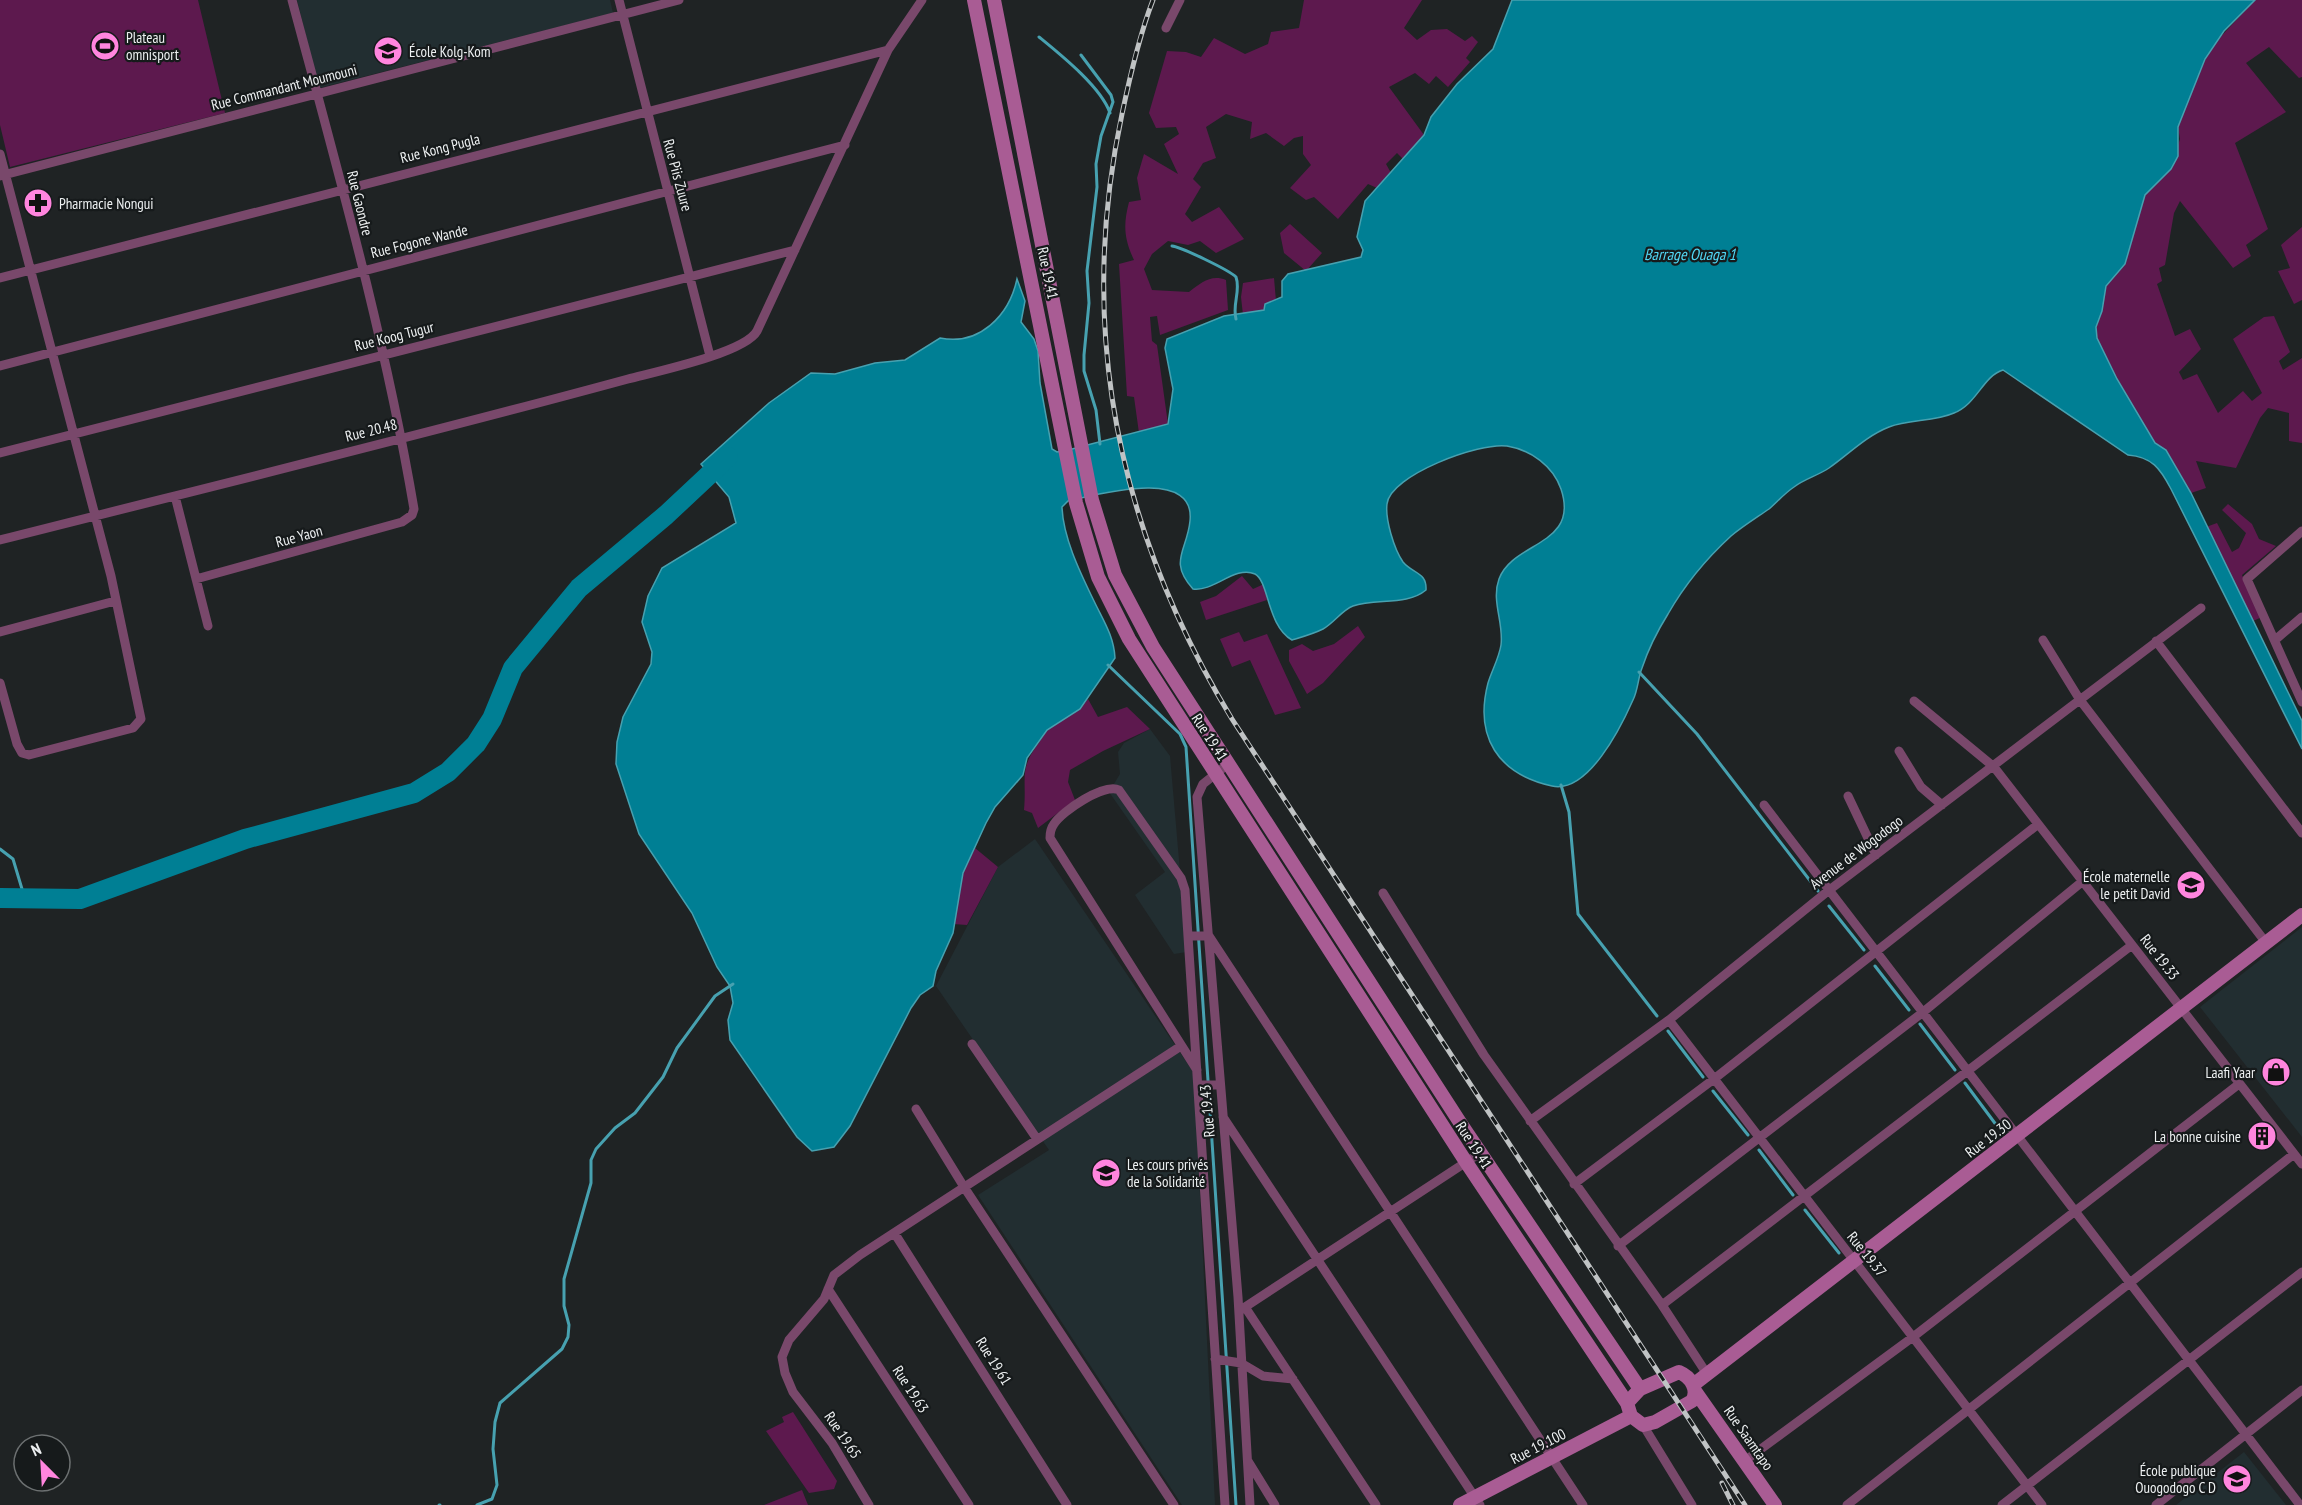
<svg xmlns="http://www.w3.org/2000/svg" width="2302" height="1505" font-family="'PT Sans Narrow',sans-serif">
  <rect width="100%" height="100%" fill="#1f2324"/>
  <!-- built -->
  <path fill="#222e31" d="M 297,0 L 610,0 L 613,13 L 319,88 Z
    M 1150,729 L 1170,756 L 1187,952 L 1174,954 L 1135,895 L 1165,872 L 1109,792 L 1120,774 L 1118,752 L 1124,743 Z
    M 1035,839 L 1194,1073 L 1215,1505 L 1182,1505 L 978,1195 L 1049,1150 L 936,986 L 998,867 Z
    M 2302,927 L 2302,1137 L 2200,1007 Z
    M 2244,1452 L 2286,1505 L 2176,1505 Z"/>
  <!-- green -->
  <path fill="#5d194e" d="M 0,0 L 198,0 L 225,113 L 10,167 L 0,125 Z
    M 1304,0 L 1422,0 L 1404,28 L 1417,40 L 1431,30 L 1447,29 L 1465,41 L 1472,36 L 1478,42 L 1466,58 L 1470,62 L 1448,87 L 1436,76 L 1429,84 L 1415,73 L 1389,87 L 1424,135 L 1403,159 L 1397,153 L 1386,164 L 1391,173 L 1377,188 L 1368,184 L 1338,219 L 1314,197 L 1306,200 L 1290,188 L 1311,165 L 1303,154 L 1303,136 L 1294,138 L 1284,146 L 1266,133 L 1250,139 L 1252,122 L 1226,114 L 1206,127 L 1216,158 L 1203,163 L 1193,179 L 1201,187 L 1185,214 L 1192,222 L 1219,207 L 1244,239 L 1216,253 L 1200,241 L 1188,245 L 1168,241 L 1152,254 L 1144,269 L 1152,290 L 1189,292 C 1201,283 1211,274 1226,280 L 1228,310 L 1160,335 L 1157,316 L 1150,317 L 1152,341 L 1157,345 L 1168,424 L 1139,433 L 1134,397 L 1127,396 L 1119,264 L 1134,260 C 1124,239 1123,225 1129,202 L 1141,200 L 1137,178 L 1144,154 L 1178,174 L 1164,144 L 1179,134 L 1176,127 L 1156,128 L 1149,113 L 1167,51 L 1186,52 L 1201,57 L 1214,38 L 1245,54 L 1268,44 L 1271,32 L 1299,28 Z
    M 2255,0 L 2302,0 L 2302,77 L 2299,78 L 2269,47 L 2246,63 L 2286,112 L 2235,143 L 2268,229 L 2246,245 L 2251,256 L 2233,268 L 2180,201 L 2174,213 L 2165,265 L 2159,268 L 2162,281 L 2157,284 L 2175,336 L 2190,329 L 2201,349 L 2179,372 L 2183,380 L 2197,374 L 2218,413 L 2243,391 L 2252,401 L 2262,393 L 2233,339 L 2264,317 L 2274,316 L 2290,352 L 2279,361 L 2283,370 L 2302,358 L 2302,443 L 2289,441 L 2289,413 L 2268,408 L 2260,418 L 2236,468 L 2196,461 L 2206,488 L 2191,493 L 2166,450 L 2155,443 L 2117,379 L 2097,338 L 2096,327 L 2102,311 L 2106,286 L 2125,264 L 2145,195 L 2170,169 L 2180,139 L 2178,127 L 2197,76 L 2212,46 Z
    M 1290,224 L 1322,253 L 1306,271 L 1284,253 L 1280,233 Z
    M 2302,227 L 2302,300 L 2294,304 L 2278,271 L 2290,268 L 2281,245 Z
    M 1274,278 L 1276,301 L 1265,304 L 1264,310 L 1243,315 L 1241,297 L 1243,283 Z
    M 2228,504 L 2252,524 L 2259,539 L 2276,546 L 2242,575 L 2262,617 L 2253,621 L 2206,527 L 2217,523 L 2232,552 L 2239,548 L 2246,533 L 2222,510 Z
    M 1242,576 L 1253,589 L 1264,584 L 1267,600 L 1206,620 L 1200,602 L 1216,596 Z
    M 1358,626 L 1365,637 L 1323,683 L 1307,694 L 1289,661 L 1289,650 L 1302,644 L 1313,651 L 1334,644 Z
    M 1239,632 L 1244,642 L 1267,634 L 1301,708 L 1275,715 L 1250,660 L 1232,667 L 1220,639 Z
    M 1088,699 L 1098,717 L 1127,707 L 1150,729 L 1103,751 L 1070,770 L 1068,782 L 1075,800 L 1038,828 L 1032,813 L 1024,810 C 1027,775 1018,771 1040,741 C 1043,736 1046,730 1051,726 C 1064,716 1077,712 1088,699 Z
    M 975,848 L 998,867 L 967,925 L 953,924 L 963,873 Z
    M 793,1412 L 837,1481 L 834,1489 L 809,1493 L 766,1431 L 784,1422 L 782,1417 Z
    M 802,1490 L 808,1505 L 764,1505 Z"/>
  <!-- water -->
  <path fill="#007f94" stroke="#47a1b0" stroke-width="1.5" d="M 1512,0 L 2255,0 L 2224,31 L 2205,59 L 2178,127 L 2178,156 L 2171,169 L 2145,195 L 2125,264 L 2106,286 L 2102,311 L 2096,327 L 2097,338 L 2117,379 L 2155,443 L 2166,450 L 2191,493 L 2302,721 L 2302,749 L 2171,489 C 2160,468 2152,457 2128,455 L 2003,370 C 1983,376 1977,404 1954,413 C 1934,422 1909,419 1889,427 C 1866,436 1849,454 1829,468 C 1817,476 1804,479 1794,487 C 1785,493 1777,502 1769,509 C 1756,518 1743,526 1731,536 C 1707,558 1684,586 1668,614 C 1658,630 1648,650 1642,668 C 1638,678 1638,690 1633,700 C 1621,727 1588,794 1552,786 C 1498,774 1474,737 1488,683 C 1492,670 1499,658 1501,645 C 1504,623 1491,601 1499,579 C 1513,541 1580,546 1561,489 C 1553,466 1531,450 1507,446 C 1480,442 1390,475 1387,504 C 1385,519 1394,549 1403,562 C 1413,574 1427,572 1426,590 C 1407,606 1376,598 1353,606 C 1342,610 1334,623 1323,629 C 1313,634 1302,637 1292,640 C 1267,626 1269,581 1255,574 C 1235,565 1214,592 1193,589 C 1168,561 1187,551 1190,521 C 1196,466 1096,495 1068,501 L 1062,507 C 1063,538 1081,574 1094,601 C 1103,620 1114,636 1115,658 L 1080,709 L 1047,730 L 1027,758 L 1023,775 L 995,807 L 986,823 L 963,873 L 953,933 L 936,971 L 933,986 L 920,995 L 911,1008 L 850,1126 L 834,1147 L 812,1151 L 797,1137 L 730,1040 L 728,1020 L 733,1003 L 730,986 L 717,967 L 692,913 L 639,834 L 616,764 L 617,742 L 623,717 L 651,664 L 652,652 L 642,622 L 648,596 L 662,568 L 736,523 L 729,497 L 701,464 L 769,403 L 811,373 L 835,374 L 875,363 L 905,360 L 940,338 C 979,346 1009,316 1017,279 L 1025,301 L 1021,322 L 1034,339 L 1038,351 L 1040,383 L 1052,449 L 1057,452 L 1072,449 L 1168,424 L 1173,389 L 1165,348 L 1167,339 L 1224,316 L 1264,310 L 1265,304 L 1282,297 L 1282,281 L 1288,274 L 1361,257 L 1363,250 L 1357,237 L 1365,201 L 1424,135 L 1431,117 L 1457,84 L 1493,49 Z"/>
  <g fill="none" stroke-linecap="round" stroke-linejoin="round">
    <!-- stream -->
    <path stroke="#47a1b0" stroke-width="3" d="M 1039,37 C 1061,55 1101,87 1110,113
      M 1081,55 L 1111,95 L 1113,102 L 1101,136 L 1096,164 L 1097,187 L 1087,271 L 1089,303 L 1084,355 L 1084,371 L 1096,410 L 1100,444
      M 1172,246 C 1181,247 1229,270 1236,277 C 1241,291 1232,304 1236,319
      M 1108,665 L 1180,734 L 1186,747 L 1236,1505
      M 1639,672 L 1697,734 L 1818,891
      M 1561,785 L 1569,812 L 1578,914 L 1657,1016
      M 0,849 L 13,859 L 25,899
      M 1829,906 L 1864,950
      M 1875,966 L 1909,1010
      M 1920,1024 L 1955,1070
      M 1668,1031 L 1703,1077
      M 1965,1083 L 1997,1126
      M 1713,1091 L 1748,1135
      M 1759,1150 L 1793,1195
      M 1805,1210 L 1839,1253
      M 439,1505 L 440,1505
      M 477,1505 L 492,1499 L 497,1485 L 493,1449 L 495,1422 L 500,1403 L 562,1349 L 568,1337 L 569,1325 L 564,1306 L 564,1279 L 591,1183 L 591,1160 L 596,1149 L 615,1128 L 635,1113 L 663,1077 L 677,1048 L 715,996 L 733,984"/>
    <!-- river -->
    <path stroke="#007f94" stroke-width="20" d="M 0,898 L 80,899 L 245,839 L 414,793 L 448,772 L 476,744 L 492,719 L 513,668 L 579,588 L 666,515 L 728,457"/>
    <!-- street -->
    <path stroke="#79486b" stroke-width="9" d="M 619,0 L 710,356
      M 1166,28 L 1180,0
      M 0,154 L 111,576 L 141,719 L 133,728 L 29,755 L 22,753 L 17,744 L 0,683
      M 0,176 L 679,0
      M 0,278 L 888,50
      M 0,366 L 845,145
      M 0,453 L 795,250
      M 175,496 L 208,626
      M 2302,531 L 2247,579 L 2302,702
      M 0,540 C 209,487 419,436 628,379 C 654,372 745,353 757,331 L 888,50 L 922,0
      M 196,579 L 402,522 L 412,515 L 414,509 C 385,337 337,168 292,0
      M 0,632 L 115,601
      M 2043,640 L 2080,700 L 2267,944
      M 2275,640 L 2302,617
      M 2156,641 L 2302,833
      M 1914,701 L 1994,767 L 2302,1164
      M 1899,751 L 1921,787 L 1942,805
      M 1228,764 L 1203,784 L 1197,797 L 1238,1297 L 1250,1505
      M 1848,796 L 1876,855
      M 1764,805 L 2300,1505
      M 1383,893 L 1484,1055 L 1662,1305 L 1707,1374
      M 1189,936 L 1209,936 L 1583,1505
      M 1669,1020 L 2042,1505
      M 972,1044 L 1037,1139
      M 1197,1070 L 1050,838 C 1050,833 1051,828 1054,824 C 1062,811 1104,783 1119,790 L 1181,878 L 1185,890 L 1225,1505
      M 1198,1085 L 1220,1085
      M 916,1109 L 964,1187 L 1174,1505
      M 1223,1117 L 1480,1505
      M 1530,1121 L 1669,1020 L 1828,891 L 2201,608
      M 1574,1184 L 1714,1079 L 2037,825
      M 895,1234 L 1067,1505
      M 1618,1246 L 1922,1013 L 2083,881
      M 828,1289 L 969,1505
      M 1662,1305 L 2132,945
      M 1245,1307 L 1376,1505
      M 1239,1311 L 1480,1153
      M 1215,1359 L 1241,1363 L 1263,1376 L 1293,1379
      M 1643,1425 L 1692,1505
      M 1746,1460 L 1913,1337 L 2239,1084
      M 1248,1461 L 1275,1505
      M 869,1505 L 832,1443 L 793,1392 L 785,1373 L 782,1357 L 789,1340 L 824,1299 L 834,1275 L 860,1255 L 1181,1046
      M 1847,1505 L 2294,1154
      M 2002,1505 L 2302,1272
      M 2156,1505 L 2302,1390"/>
    <!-- secondary -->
    <path stroke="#a95c94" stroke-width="14" d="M 974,0 L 1076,503 L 1098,577 L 1129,639 L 1466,1162 L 1627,1403 L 1631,1416 L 1643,1425 L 1655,1422 L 1692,1401 C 1699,1390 1691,1377 1679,1372 L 1640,1389 L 1627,1403
      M 994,0 L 1092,500 L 1115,575 L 1153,647 L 1461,1124 L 1640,1389
      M 1693,1385 L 2302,915
      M 1695,1391 L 1775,1505
      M 1460,1505 L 1631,1416"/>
    <!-- rail casing -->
    <g stroke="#c0c3c4" stroke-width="5">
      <path id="rail" d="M 1153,0 C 1139,36 1130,76 1122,114 C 1076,330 1118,531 1232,719 L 1745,1505
        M 1722,1483 L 1733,1505"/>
    </g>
    <!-- rail -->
    <use href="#rail" stroke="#161a1b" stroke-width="3" stroke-dasharray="9" stroke-linecap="butt"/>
  </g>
  <!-- icons -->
  <defs>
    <g id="stadium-disc" transform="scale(1.5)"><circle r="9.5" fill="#ff85de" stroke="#161a1b"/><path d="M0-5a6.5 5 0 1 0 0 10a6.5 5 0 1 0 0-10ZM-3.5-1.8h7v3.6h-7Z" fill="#111"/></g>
    <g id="school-disc" transform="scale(1.5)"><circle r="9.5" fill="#ff85de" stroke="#161a1b"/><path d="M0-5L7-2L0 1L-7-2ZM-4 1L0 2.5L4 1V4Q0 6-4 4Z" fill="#111"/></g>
    <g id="pharmacy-disc" transform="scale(1.5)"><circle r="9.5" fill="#ff85de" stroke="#161a1b"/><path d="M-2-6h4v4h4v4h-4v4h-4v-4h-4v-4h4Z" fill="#111"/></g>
    <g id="shop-disc" transform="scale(1.5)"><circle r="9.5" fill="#ff85de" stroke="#161a1b"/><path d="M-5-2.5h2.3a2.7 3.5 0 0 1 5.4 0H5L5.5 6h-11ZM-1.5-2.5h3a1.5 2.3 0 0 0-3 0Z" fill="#111"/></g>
    <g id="building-disc" transform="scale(1.5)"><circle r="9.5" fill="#ff85de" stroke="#161a1b"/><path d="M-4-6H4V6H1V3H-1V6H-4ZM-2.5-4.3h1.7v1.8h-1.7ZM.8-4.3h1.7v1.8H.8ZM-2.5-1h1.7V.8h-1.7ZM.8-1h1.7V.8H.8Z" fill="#111"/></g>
  </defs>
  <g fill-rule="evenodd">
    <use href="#stadium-disc" x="105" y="46"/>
    <use href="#school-disc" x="388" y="51"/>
    <use href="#pharmacy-disc" x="38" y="203"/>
    <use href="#school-disc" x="2191" y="885"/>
    <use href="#shop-disc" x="2276" y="1072"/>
    <use href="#building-disc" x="2262" y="1136"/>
    <use href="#school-disc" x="1106" y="1173"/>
    <use href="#school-disc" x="2237" y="1479"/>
  </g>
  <g text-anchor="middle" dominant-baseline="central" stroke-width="4.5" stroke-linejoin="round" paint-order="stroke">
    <!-- poi labels -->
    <g font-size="15" fill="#edf0f1" stroke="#161a1b" text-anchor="start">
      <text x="126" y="37">Plateau<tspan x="126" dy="17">omnisport</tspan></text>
      <text x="409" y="51">École Kolg-Kom</text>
      <text x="59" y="203">Pharmacie Nongui</text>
      <text x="2170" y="876" text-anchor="end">École maternelle<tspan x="2170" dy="17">le petit David</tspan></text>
      <text x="2255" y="1072" text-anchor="end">Laafi Yaar</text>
      <text x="2241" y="1136" text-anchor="end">La bonne cuisine</text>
      <text x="1127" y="1164">Les cours privés<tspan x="1127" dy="17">de la Solidarité</tspan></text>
      <text x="2216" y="1470" text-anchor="end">École publique<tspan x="2216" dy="17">Ouogodogo C D</tspan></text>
    </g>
    <!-- street labels -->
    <g font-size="15" fill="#edf0f1" stroke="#161a1b">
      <text transform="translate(284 87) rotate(-14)">Rue Commandant Moumouni</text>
      <text transform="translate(440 148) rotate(-14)">Rue Kong Pugla</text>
      <text transform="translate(678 175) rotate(75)">Rue Piis Zuure</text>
      <text transform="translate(360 203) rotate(76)">Rue Gaondre</text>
      <text transform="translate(419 241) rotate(-14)">Rue Fogone Wande</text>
      <text transform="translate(1048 273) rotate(78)">Rue 19.41</text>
      <text transform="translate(394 336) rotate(-14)">Rue Koog Tugur</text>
      <text transform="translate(371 430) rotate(-14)">Rue 20.48</text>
      <text transform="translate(299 536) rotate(-15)">Rue Yaon</text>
      <text transform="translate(1210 737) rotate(57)">Rue 19.41</text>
      <text transform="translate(1856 852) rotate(-37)">Avenue de Wogodogo</text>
      <text transform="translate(2160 957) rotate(52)">Rue 19.33</text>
      <text transform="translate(1207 1111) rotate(-95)">Rue 19.43</text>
      <text transform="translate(1988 1138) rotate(-37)">Rue 19.30</text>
      <text transform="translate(1474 1145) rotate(57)">Rue 19.41</text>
      <text transform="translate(1867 1254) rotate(51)">Rue 19.37</text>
      <text transform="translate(994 1361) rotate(58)">Rue 19.61</text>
      <text transform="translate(911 1389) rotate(57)">Rue 19.63</text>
      <text transform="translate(843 1435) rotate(56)">Rue 19.65</text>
      <text transform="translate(1749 1438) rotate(55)">Rue Saamtapo</text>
      <text transform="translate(1538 1446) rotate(-27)">Rue 19.100</text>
    </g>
    <!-- water labels -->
    <g font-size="16" font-style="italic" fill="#51d7f4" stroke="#161a1b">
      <text x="1690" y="254">Barrage Ouaga 1</text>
    </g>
  </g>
  <!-- north arrow -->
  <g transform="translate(42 1463) rotate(336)"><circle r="28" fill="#161a1b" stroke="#6c7071" stroke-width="1.5"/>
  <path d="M0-4.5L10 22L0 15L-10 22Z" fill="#ff85de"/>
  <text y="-9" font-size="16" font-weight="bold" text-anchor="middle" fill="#edf0f1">N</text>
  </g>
</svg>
